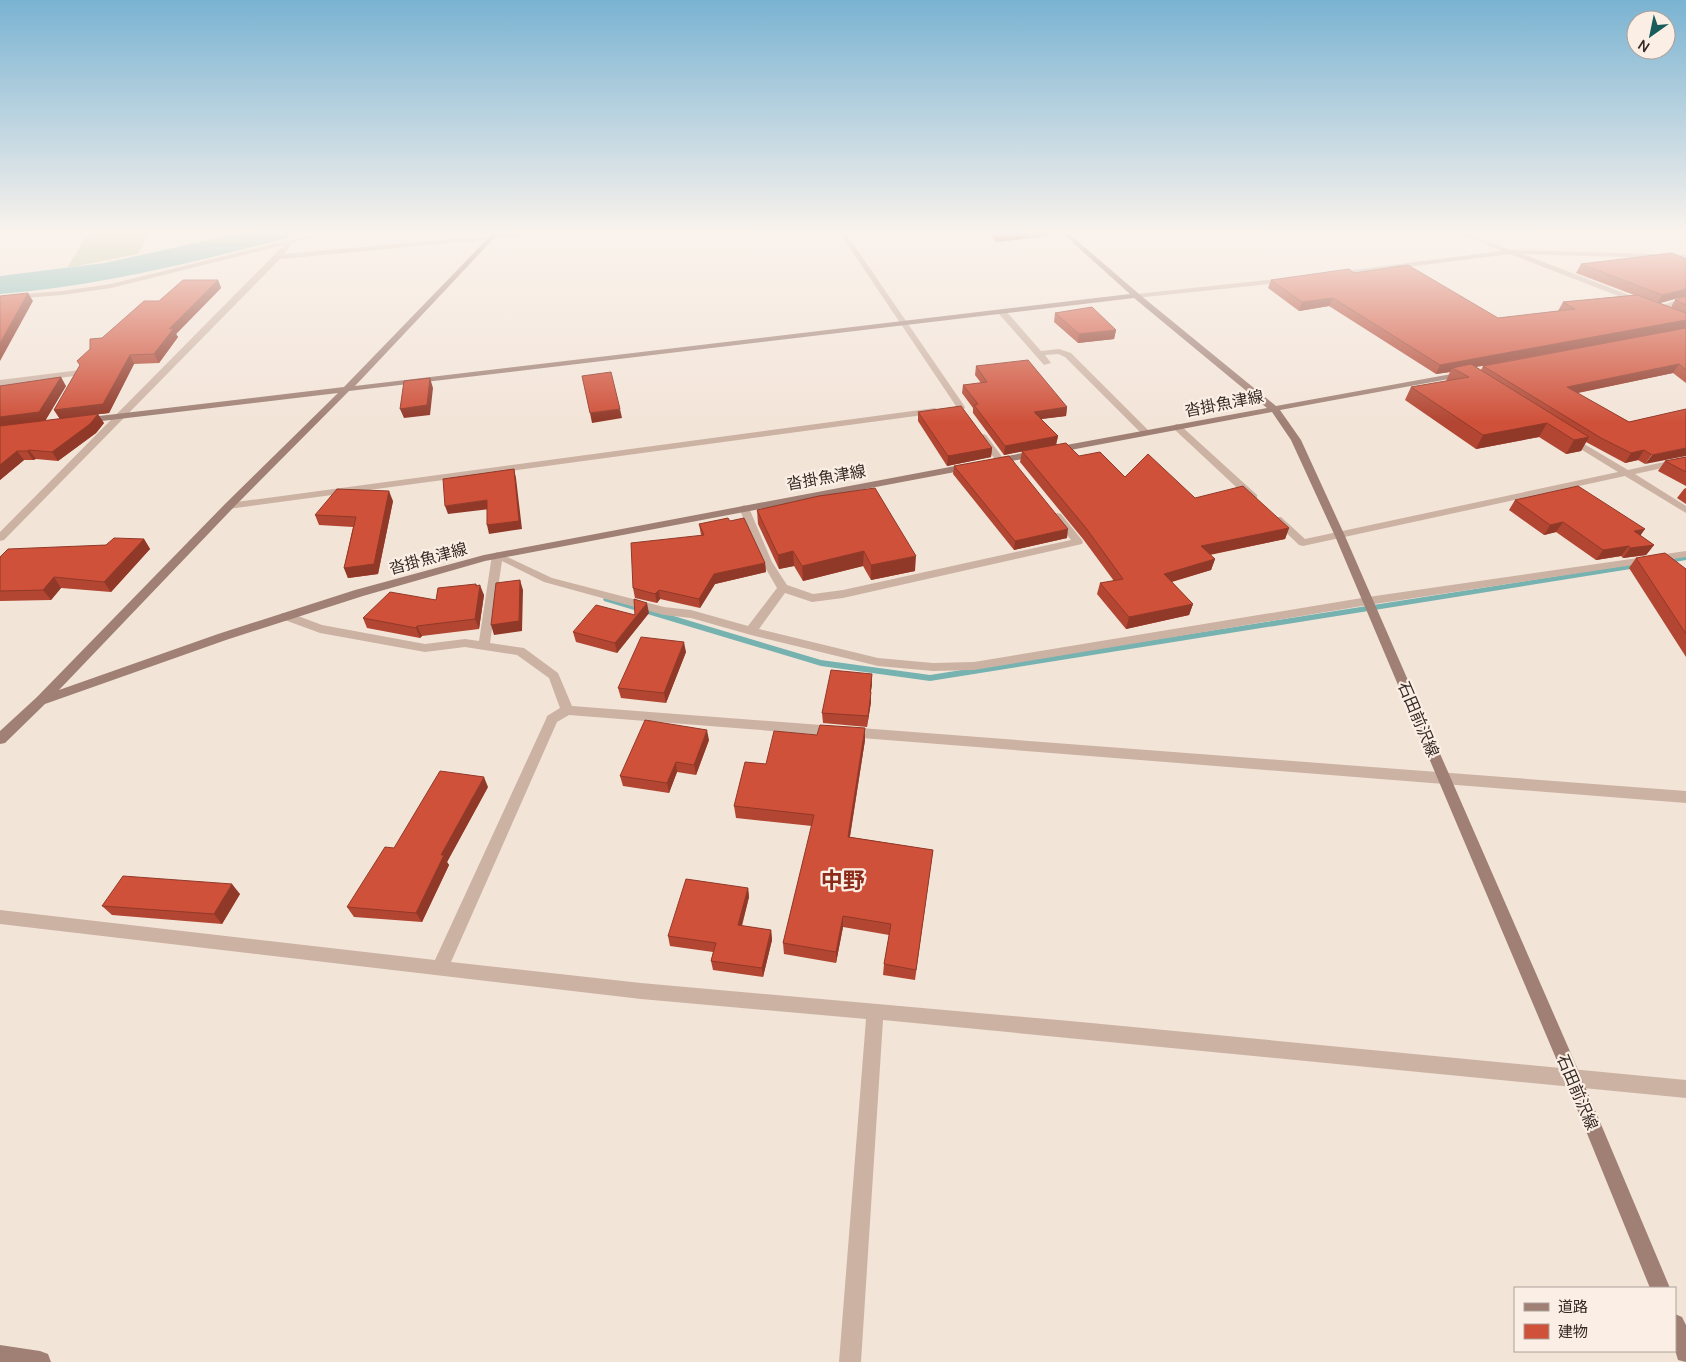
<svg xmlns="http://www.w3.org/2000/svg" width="1686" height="1362" font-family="Manrope,'Noto Sans JP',sans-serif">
  <rect width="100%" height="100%" fill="#f3e4d8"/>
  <!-- green -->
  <path fill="#b8c397" d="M 89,232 L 150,232 L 138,254 L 67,268 Z"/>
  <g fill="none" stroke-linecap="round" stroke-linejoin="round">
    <!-- stream -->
    <path fill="#75b2b0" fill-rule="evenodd" d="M 1686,556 L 1686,560 L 1663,564 L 1659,562 L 1663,560 Z
      M 1640,563 L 1644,565 L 1643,567 L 930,681 L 821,666 L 604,601 L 603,599 L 607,596 L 610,597 L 821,660 L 930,675 Z"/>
    <!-- river -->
    <path fill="#75b2b0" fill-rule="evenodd" d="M 245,232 L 291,232 L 287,238 C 192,263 98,286 0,294 L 0,276 L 105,263 Z"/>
    <!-- street -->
    <path fill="#ccb2a3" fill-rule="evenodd" d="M 322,232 L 331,232 L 293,243 L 284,254 L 532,232 L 552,232 L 549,234 L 280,259 L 4,540 L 0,541 L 0,532 L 284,245 L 111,288 L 62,295 L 0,300 L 0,296 L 62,291 L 111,284 Z
      M 839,232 L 845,232 L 965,407 L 964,409 L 958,409 Z
      M 1456,232 L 1464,232 L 1511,250 L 1686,255 L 1686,259 L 1523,254 L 1642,300 L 1643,302 L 1639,304 L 1510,254 L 1337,276 L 1333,274 L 1337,272 L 1502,251 Z
      M 1287,278 L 1291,280 L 1290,282 L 1136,298 L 1132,296 L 1136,294 Z
      M 1686,297 L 1686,301 L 1656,311 L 1652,309 Z
      M 999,310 L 1005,310 L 1041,351 L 1059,349 L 1071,353 L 1149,431 L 1149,435 L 1143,435 L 1065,357 L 1058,354 L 1045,355 L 1051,363 L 1044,365 L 999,314 Z
      M 80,370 L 84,373 L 77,385 L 74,386 L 70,383 L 74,376 L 0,386 L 0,380 Z
      M 935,408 L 939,411 L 938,413 L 229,509 L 224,506 L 229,503 Z
      M 1177,424 L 1180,425 L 1257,495 L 1257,499 L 1249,499 L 1174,429 L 1174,425 Z
      M 983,434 L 986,435 L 1003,458 L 1003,462 L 997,462 L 978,437 Z
      M 1569,435 L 1628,470 L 1686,457 L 1686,463 L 1635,474 L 1686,506 L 1686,513 L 1625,476 L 1303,546 L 1299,545 L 1272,519 L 1273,517 L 1281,517 L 1305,539 L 1618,472 L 1566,440 L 1564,438 Z
      M 744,505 L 749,508 L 772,562 L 787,585 L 813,594 L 843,590 L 1071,540 L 1052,516 L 1057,513 L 1061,514 L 1082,540 L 1083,542 L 1082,544 L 843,598 L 812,602 L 785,593 L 759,629 L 878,658 L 933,663 L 974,662 L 1368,597 L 1686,551 L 1686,557 L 1368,605 L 974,670 L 933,671 L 878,666 L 751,635 L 691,618 L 664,615 L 544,582 L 502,561 L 490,643 L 524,648 L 558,673 L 572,706 L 1686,791 L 1686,803 L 569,715 L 557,722 L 451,962 L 641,983 L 1070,1021 L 1686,1080 L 1686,1098 L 883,1020 L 861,1362 L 839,1362 L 866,1019 L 641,999 L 0,924 L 0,910 L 435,960 L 546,719 L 547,716 L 560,708 L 549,678 L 517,655 L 465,647 L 425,652 L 320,633 L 282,619 L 280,616 L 282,613 L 290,613 L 322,625 L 425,644 L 465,639 L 479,641 L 492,555 L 497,552 L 552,578 L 664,607 L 691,610 L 748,626 L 777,588 L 762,562 L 739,508 Z"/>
    <!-- secondary -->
    <path fill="#a08075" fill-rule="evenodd" d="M 494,232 L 500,232 L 355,386 L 1130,294 L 1061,232 L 1067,232 L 1139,294 L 1276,406 L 1468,371 L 1469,373 L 1465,376 L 1280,410 L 1301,440 L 1345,536 L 1579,1072 L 1670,1288 L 1650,1288 L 1566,1082 L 1335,536 L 1291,440 L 1272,412 L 996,464 L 991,461 L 996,458 L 1267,408 L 1134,298 L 349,391 L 233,508 L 59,690 L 218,634 L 355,590 L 484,555 L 971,463 L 976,466 L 971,469 L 485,561 L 363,596 L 226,640 L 45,704 L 5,743 L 0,744 L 0,731 L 37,697 L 225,504 L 338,393 L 85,423 L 82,422 L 82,418 L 344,387 Z
      M 1675,1314 L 1682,1317 L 1686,1325 L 1686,1362 L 1678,1360 L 1675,1350 Z
      M 0,1345 L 40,1351 L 48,1354 L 51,1362 L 0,1362 Z"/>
  </g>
  <!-- wall -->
  <path fill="#b24632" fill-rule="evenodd" d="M 989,232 L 1049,232 L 1048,236 L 996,242 Z
    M 1686,259 L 1660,303 L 1671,307 L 1675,300 L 1686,296 L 1686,383 L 1673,373 L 1578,393 L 1629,422 L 1686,409 L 1645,464 L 1638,460 L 1625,463 L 1586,442 L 1581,451 L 1566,454 L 1539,437 L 1476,449 L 1405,400 L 1411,387 L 1446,381 L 1450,372 L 1436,374 L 1329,306 L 1299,311 L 1268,288 L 1271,280 L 1354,273 L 1498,318 L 1558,311 L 1563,302 L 1634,295 L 1576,273 L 1581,264 ZM 1483,366 L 1481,370 L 1476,367 Z
    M 218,280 L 221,288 L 176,334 L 178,337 L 159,363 L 134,364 L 109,413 L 64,418 L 104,423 L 96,433 L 58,461 L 36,459 L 33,460 L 24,460 L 0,480 L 0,386 L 66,386 L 45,421 L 60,419 L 54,410 L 102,338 L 159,301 Z
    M 1055,313 L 1116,330 L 1114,339 L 1078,343 L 1054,322 Z
    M 976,366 L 1067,407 L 1066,416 L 1041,419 L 1058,436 L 1056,444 L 1079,456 L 1125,477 L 1195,498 L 1289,528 L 1285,539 L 1210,555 L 1215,559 L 1211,570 L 1172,582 L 1193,604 L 1189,615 L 1126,629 L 1097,594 L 1100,583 L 1114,581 L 1083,539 L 1020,462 L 1022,451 L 1004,455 L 973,413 L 973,408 L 962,393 L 963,385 L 981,383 L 975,375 Z
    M 918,412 L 992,448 L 991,457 L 947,466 L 918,421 Z
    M 1686,457 L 1686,486 L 1658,471 L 1665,461 Z
    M 954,466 L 1067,538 L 1014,550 L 953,474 Z
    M 1686,488 L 1686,504 L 1677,498 L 1684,489 Z
    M 1515,500 L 1640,535 L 1654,545 L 1646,555 L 1623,558 L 1621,556 L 1596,560 L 1556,532 L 1544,535 L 1509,510 Z
    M 393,501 L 378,574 L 348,578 L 344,568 L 353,527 L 319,525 L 315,515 Z
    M 757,510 L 915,571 L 871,580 L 863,566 L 803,581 L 794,566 L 779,569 L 758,524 Z
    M 730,521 L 765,563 L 766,572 L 715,584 L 700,608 L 660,599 L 657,603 L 635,598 L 633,588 L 701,535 L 699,524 Z
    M 144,539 L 150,549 L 111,592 L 61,588 L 51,600 L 0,601 L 0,557 L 106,545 Z
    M 1636,558 L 1686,569 L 1686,657 L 1629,568 Z
    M 477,586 L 484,595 L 479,629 L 422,636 L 420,638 L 367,628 L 363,618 L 436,600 Z
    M 649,613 L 617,653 L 576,642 L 573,632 L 635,615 Z
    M 686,652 L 666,703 L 621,698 L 618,688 Z
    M 872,684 L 871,692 L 871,702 L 867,727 L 823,723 L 822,713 Z
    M 709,740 L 696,775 L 677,772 L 669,793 L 623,786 L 620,776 Z
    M 865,740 L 850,837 L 933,850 L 915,980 L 883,975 L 884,964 L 889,935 L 843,927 L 836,963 L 784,954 L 783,943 L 812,826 L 736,818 L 734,806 L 766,764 Z
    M 488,787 L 447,862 L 449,865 L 422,922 L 354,917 L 347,907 L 394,848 Z
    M 748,888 L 749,897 L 742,926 L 771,930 L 772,940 L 763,977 L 713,970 L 711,961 L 713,952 L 670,946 L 668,936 Z
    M 240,894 L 222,924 L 112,915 L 102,906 Z"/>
  <!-- shaded-wall -->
  <path fill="#913929" d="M 1017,232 L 1049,232 L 1048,236 L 996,242 L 997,233 Z
    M 218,280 L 221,288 L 176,334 L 178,337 L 159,363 L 154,354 L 169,329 Z
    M 1686,289 L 1686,296 L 1657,304 L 1662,295 Z
    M 28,293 L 33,301 L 0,361 L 0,343 Z
    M 1333,298 L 1329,306 L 1299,311 L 1302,302 Z
    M 1686,320 L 1686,328 L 1457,370 L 1452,368 L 1450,372 L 1436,374 L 1440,365 Z
    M 1116,330 L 1114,339 L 1078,343 L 1079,334 Z
    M 130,355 L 134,364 L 109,413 L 60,419 L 54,410 Z
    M 1679,364 L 1673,373 L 1562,396 L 1567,387 Z
    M 61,377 L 66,386 L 45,421 L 0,426 L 0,417 Z
    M 430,378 L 433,388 L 430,415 L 404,418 L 400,409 Z
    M 1067,407 L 1066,416 L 1033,420 L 1034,412 Z
    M 620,409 L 622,418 L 592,423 L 590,413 Z
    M 98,414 L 104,423 L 96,433 L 58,461 L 52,452 Z
    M 1547,423 L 1539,437 L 1476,449 L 1483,435 Z
    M 1058,436 L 1056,445 L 1004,455 L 1005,446 Z
    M 1589,437 L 1581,451 L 1566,454 L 1574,440 Z
    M 992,448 L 991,457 L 947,466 L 948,456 Z
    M 1686,448 L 1686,456 L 1645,464 L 1652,455 Z
    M 29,450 L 36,459 L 33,460 L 27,451 Z
    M 1644,450 L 1638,460 L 1625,463 L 1631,453 Z
    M 17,451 L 24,460 L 0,480 L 0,465 Z
    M 514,469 L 516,478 L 522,529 L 489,534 L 487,525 Z
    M 389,491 L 393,501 L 378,574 L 348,578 L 344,568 Z
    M 487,500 L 490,509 L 448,514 L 445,506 Z
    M 1563,522 L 1556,532 L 1544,535 L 1550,525 Z
    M 1289,528 L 1285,539 L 1197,557 L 1201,546 Z
    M 1068,529 L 1067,538 L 1014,550 L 1015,541 Z
    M 1645,529 L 1638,539 L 1634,531 Z
    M 144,539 L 150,549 L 111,592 L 104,582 Z
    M 1654,545 L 1646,555 L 1623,558 L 1630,548 Z
    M 1629,546 L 1621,556 L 1596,560 L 1603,550 Z
    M 793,551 L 794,566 L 779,569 L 778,555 Z
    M 864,551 L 863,566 L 803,581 L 802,566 Z
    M 916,556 L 915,571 L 871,580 L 871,565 Z
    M 1215,559 L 1211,570 L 1160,585 L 1164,574 Z
    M 765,563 L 766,572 L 715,584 L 700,608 L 699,599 L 714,574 Z
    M 54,577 L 61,588 L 51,600 L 43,590 Z
    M 520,580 L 523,590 L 522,631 L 494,635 L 491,625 Z
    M 476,584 L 479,593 L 480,585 L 484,595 L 479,629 L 475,619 Z
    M 659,590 L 660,599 L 657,603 L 655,594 Z
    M 647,603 L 649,613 L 617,653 L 615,643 Z
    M 1193,604 L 1189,615 L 1126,629 L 1129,617 Z
    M 417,626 L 422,636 L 420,638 L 416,628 Z
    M 684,642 L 686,652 L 666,703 L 664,693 Z
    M 872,674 L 872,684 L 869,702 L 870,692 Z
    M 871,692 L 871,702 L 867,727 L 868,716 Z
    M 865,728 L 865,740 L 848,848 L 848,837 Z
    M 707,730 L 709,740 L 696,775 L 694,765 Z
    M 676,762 L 677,772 L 669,793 L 667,783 Z
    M 484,777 L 488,787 L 447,862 L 449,865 L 422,922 L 416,913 L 441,855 Z
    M 232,884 L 240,894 L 222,924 L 214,914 Z
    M 748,888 L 749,897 L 739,935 L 738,925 Z
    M 843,916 L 843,927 L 836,963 L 836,952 Z
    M 771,930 L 772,940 L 763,977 L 762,968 Z"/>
  <!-- building -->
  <path fill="#cf513a" stroke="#913929" d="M 995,232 L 1017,232 L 997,233 Z
    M 1672,253 L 1686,259 L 1686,289 L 1662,295 L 1581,264 Z
    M 1408,265 L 1498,318 L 1575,309 L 1563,302 L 1637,295 L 1686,313 L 1686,320 L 1440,365 L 1333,298 L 1302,302 L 1271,280 L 1349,269 L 1354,273 Z
    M 183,280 L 218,280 L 169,329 L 174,328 L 154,354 L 130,355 L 103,404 L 54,410 L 80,365 L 77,361 L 90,349 L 90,339 L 102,338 L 144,301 L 159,301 Z
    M 28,293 L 0,343 L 0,296 Z
    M 1686,296 L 1686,305 L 1675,300 Z
    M 1092,307 L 1116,330 L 1079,334 L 1055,313 Z
    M 1686,328 L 1686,370 L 1679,364 L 1567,387 L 1629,422 L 1686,409 L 1686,448 L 1652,455 L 1644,450 L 1631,453 L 1601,438 L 1483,366 Z
    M 1028,360 L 1067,407 L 1034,412 L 1058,436 L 1005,446 L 974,405 L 978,404 L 963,385 L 987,382 L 976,366 Z
    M 1471,364 L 1589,437 L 1574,440 L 1547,423 L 1483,435 L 1411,387 L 1469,377 L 1452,368 Z
    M 611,372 L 620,409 L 590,413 L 582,376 Z
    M 61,377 L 39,412 L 0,417 L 0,386 Z
    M 430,378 L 427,405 L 400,409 L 404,381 Z
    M 961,406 L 992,448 L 948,456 L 918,412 Z
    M 98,414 L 90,424 L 52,452 L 29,450 L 27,451 L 17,451 L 0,465 L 0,426 Z
    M 1066,443 L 1079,456 L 1100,452 L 1125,477 L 1148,454 L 1195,498 L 1243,486 L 1289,528 L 1201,546 L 1215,559 L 1164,574 L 1193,604 L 1129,617 L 1100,583 L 1123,579 L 1086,528 L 1022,451 Z
    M 1009,456 L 1068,529 L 1015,541 L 954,466 Z
    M 1686,457 L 1686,472 L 1665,461 Z
    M 514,469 L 519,521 L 487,525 L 487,500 L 445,506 L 443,479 Z
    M 1578,486 L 1645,529 L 1634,531 L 1654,545 L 1630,548 L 1629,546 L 1603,550 L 1563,522 L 1550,525 L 1515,500 Z
    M 875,488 L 916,556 L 871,565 L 864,551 L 802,566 L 793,551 L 778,555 L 757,510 L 819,496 Z
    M 337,489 L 389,491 L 374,564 L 344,568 L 356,517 L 315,515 Z
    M 728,518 L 730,521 L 744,518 L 765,563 L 714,574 L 699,599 L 659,590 L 655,594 L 633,588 L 631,543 L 704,535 L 699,524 Z
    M 114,538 L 144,539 L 104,582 L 54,577 L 43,590 L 0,591 L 0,557 L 8,549 L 106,545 Z
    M 1665,553 L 1686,569 L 1686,634 L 1636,558 Z
    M 520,580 L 519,621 L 491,625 L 496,583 Z
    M 476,584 L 476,586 L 480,585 L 475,619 L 417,626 L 416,628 L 363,618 L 390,592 L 436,600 L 438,588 Z
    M 634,599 L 647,603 L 615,643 L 573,632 L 596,605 L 635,615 Z
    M 641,637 L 684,642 L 664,693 L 618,688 Z
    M 831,670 L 872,674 L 870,692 L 871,692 L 868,716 L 822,713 Z
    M 645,720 L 707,730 L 694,765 L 676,762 L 667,783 L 620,776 Z
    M 820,725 L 865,728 L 848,837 L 933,850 L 916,970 L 884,964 L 891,924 L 843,916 L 836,952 L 783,943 L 814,815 L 734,806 L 745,762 L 766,764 L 774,731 L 817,735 Z
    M 440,771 L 484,777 L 441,855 L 444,855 L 416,913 L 347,907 L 385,847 L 394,848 Z
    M 123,876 L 232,884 L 214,914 L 102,906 Z
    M 686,879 L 748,888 L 738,925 L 771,930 L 762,968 L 711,961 L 716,943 L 668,936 Z"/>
  <!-- sky -->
  <linearGradient id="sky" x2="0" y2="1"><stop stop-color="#7ab3d2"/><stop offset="0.55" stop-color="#faf3ed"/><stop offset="1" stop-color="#faf3ed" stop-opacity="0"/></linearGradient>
  <rect width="1686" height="422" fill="url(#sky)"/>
  <g text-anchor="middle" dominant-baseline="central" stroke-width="4.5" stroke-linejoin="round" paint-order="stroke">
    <!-- street labels -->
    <g font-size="16" fill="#362a26" stroke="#fbefe5">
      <text transform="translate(1224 403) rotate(-11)">沓掛魚津線</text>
      <text transform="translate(826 477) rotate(-10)">沓掛魚津線</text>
      <text transform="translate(428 558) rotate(-15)">沓掛魚津線</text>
      <text transform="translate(1419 719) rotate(67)">石田前沢線</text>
      <text transform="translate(1578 1092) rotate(67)">石田前沢線</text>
    </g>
    <!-- near-quarter labels -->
    <g font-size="22" font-weight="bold" fill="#8c2a19" stroke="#fbefe5">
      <text x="843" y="880">中野</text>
    </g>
  </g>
  <!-- legend -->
  <rect x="1514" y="1287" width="162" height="65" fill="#fbefe5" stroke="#aca099"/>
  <rect x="1524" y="1303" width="25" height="8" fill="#a08075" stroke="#aca099"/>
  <text x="1558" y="1312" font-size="15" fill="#362a26">道路</text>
  <rect x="1524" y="1324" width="25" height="15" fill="#cf513a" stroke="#aca099"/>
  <text x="1558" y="1337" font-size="15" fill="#362a26">建物</text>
  <!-- north arrow -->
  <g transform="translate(1651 35) rotate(213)"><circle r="24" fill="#fbefe5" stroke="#aca099"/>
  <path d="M0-4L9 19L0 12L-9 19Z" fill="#185b5a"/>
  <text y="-8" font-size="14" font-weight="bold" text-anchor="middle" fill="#362a26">N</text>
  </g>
</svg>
